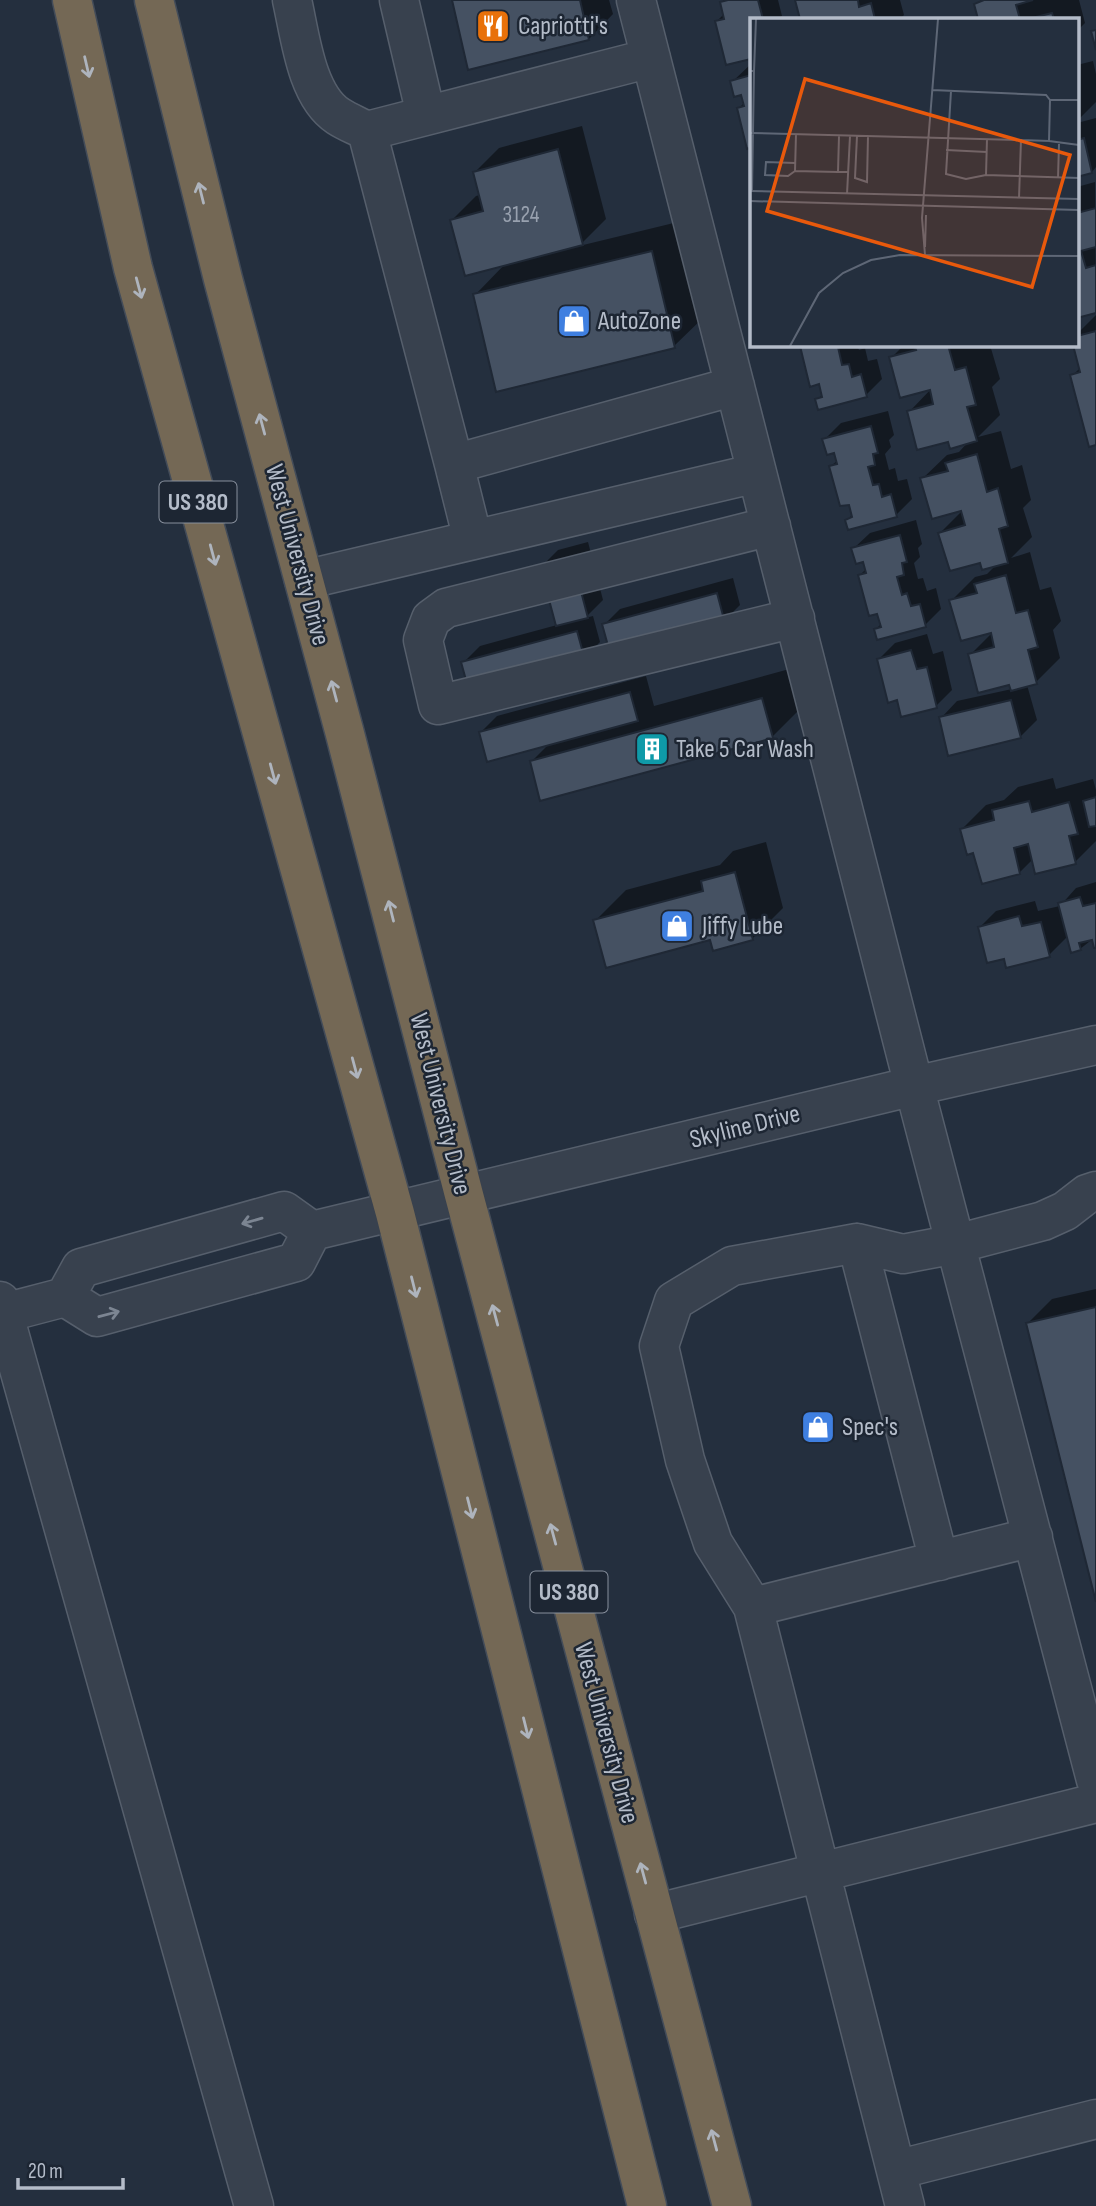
<svg xmlns="http://www.w3.org/2000/svg" width="1096" height="2206" font-family="'Sofia Sans Condensed',sans-serif">
  <rect width="100%" height="100%" fill="#242f3e"/>
  <!-- shadow -->
  <path fill="#0007" d="M 453,0 L 609,0 L 613,14 L 589,39 Z
    M 724,0 L 778,0 L 782,16 L 778,19 L 751,19 L 751,57 L 727,63 L 717,21 L 724,14 L 721,3 Z
    M 797,0 L 900,0 L 904,15 L 900,19 L 802,19 Z
    M 981,0 L 1079,0 L 1085,23 L 1077,31 L 1077,19 L 980,19 L 976,5 Z
    M 1093,61 L 1096,74 L 1096,102 L 1077,121 L 1077,65 Z
    M 751,64 L 751,146 L 749,146 L 739,108 L 745,102 L 742,93 L 732,82 Z
    M 1096,118 L 1096,167 L 1092,172 L 1077,177 L 1077,123 Z
    M 582,126 L 606,219 L 579,246 L 682,221 L 705,316 L 674,346 L 475,295 L 506,263 L 452,220 L 476,196 L 480,195 L 475,172 L 499,148 Z
    M 1095,182 L 1096,311 L 1077,316 L 1077,187 Z
    M 1096,315 L 1096,443 L 1072,376 L 1081,367 L 1075,345 L 1077,334 Z
    M 803,345 L 857,345 L 859,350 L 865,348 L 868,361 L 877,359 L 882,379 L 866,395 L 817,400 L 823,394 L 820,382 Z
    M 904,345 L 978,345 L 979,347 L 990,345 L 1000,379 L 992,387 L 1000,415 L 978,437 L 1001,431 L 1011,469 L 1022,465 L 1031,500 L 1023,508 L 1032,537 L 1011,558 L 1030,552 L 1040,590 L 1051,587 L 1061,621 L 1053,630 L 1060,658 L 1036,682 L 1027,685 L 1037,720 L 1020,737 L 941,718 L 957,701 L 1012,689 L 1010,683 L 970,655 L 995,630 L 951,601 L 975,577 L 987,574 L 997,564 L 981,561 L 940,533 L 965,508 L 922,479 L 947,455 L 959,452 L 969,441 L 950,440 L 909,412 L 933,387 L 891,358 Z
    M 888,411 L 894,435 L 889,440 L 891,447 L 885,454 L 889,470 L 895,468 L 898,481 L 907,479 L 912,499 L 896,515 L 847,520 L 853,514 L 850,502 L 831,466 L 838,460 L 835,450 L 824,440 L 841,423 Z
    M 916,520 L 922,544 L 918,548 L 920,557 L 914,563 L 918,579 L 923,578 L 927,591 L 936,588 L 941,609 L 925,625 L 876,629 L 882,623 L 860,575 L 866,569 L 864,560 L 853,549 L 870,533 Z
    M 588,542 L 603,600 L 585,618 L 593,616 L 600,642 L 584,658 L 463,663 L 480,646 L 557,625 L 542,566 L 558,550 Z
    M 733,578 L 740,605 L 724,621 L 604,625 L 620,609 Z
    M 927,634 L 933,654 L 943,651 L 952,690 L 936,706 L 879,659 L 895,643 Z
    M 793,668 L 803,706 L 772,737 L 532,761 L 550,743 L 481,732 L 497,716 L 646,676 L 654,706 Z
    M 1053,778 L 1056,789 L 1093,779 L 1096,790 L 1096,841 L 1075,862 L 1033,859 L 1019,873 L 975,851 L 962,829 L 986,805 L 1004,800 L 1018,787 Z
    M 766,842 L 783,908 L 752,939 L 711,938 L 595,921 L 626,890 L 720,865 L 733,851 Z
    M 1096,882 L 1096,946 L 1094,938 L 1080,949 L 1068,936 L 1049,955 L 1005,957 L 980,927 L 996,911 L 1035,901 L 1038,911 L 1060,906 L 1076,888 Z
    M 1096,1289 L 1096,1595 L 1028,1323 L 1052,1299 Z"/>
  <!-- building -->
  <path fill="#455162" stroke="#1f2835" stroke-width="2" d="M 452,0 L 580,0 L 589,40 L 468,70 Z
    M 728,0 L 758,0 L 763,19 L 751,19 L 751,59 L 726,65 L 715,21 L 724,19 L 720,2 Z
    M 795,0 L 858,0 L 859,7 L 871,3 L 875,19 L 800,19 Z
    M 984,0 L 1033,0 L 1016,5 L 1020,19 L 978,19 L 974,4 Z
    M 1052,13 L 1054,19 L 1028,19 Z
    M 1096,30 L 1096,50 L 1091,31 Z
    M 751,75 L 751,148 L 747,149 L 737,108 L 744,106 L 741,95 L 734,97 L 730,81 Z
    M 1084,138 L 1092,173 L 1077,177 L 1077,140 Z
    M 558,149 L 583,245 L 465,276 L 450,220 L 483,211 L 473,172 Z
    M 1096,208 L 1096,247 L 1081,251 L 1086,268 L 1096,265 L 1096,313 L 1077,318 L 1077,213 Z
    M 652,251 L 675,348 L 496,392 L 473,294 Z
    M 1096,331 L 1096,445 L 1089,447 L 1070,375 L 1080,372 L 1073,345 L 1077,345 L 1077,336 Z
    M 846,345 L 838,347 L 842,365 L 849,364 L 852,377 L 861,374 L 867,397 L 818,410 L 815,399 L 822,397 L 819,384 L 810,387 L 800,346 Z
    M 914,345 L 948,345 L 955,370 L 966,367 L 976,405 L 967,407 L 977,441 L 950,449 L 948,442 L 917,450 L 907,411 L 933,404 L 930,390 L 900,398 L 889,357 L 916,350 Z
    M 871,426 L 878,453 L 873,454 L 875,465 L 868,467 L 873,485 L 879,484 L 882,497 L 891,494 L 897,517 L 848,530 L 845,520 L 852,517 L 849,505 L 840,506 L 829,466 L 837,464 L 834,453 L 827,455 L 822,439 Z
    M 977,454 L 987,492 L 998,488 L 1008,526 L 999,529 L 1008,563 L 982,570 L 980,563 L 950,571 L 938,533 L 965,525 L 961,511 L 932,519 L 920,478 L 948,471 L 945,463 Z
    M 900,535 L 907,562 L 902,563 L 904,575 L 897,577 L 902,595 L 907,593 L 911,606 L 920,604 L 926,627 L 877,640 L 874,629 L 881,627 L 877,614 L 869,616 L 858,575 L 866,573 L 863,562 L 856,564 L 851,548 Z
    M 572,557 L 588,618 L 556,626 L 540,566 Z
    M 1006,575 L 1016,613 L 1028,610 L 1038,647 L 1028,650 L 1037,684 L 1011,691 L 1009,685 L 978,693 L 968,654 L 994,647 L 991,633 L 961,641 L 949,600 L 977,593 L 974,584 Z
    M 717,593 L 725,623 L 610,653 L 602,624 Z
    M 577,631 L 585,660 L 469,691 L 461,662 Z
    M 911,650 L 917,669 L 927,667 L 937,708 L 901,717 L 897,700 L 888,703 L 877,659 Z
    M 630,692 L 638,721 L 487,762 L 479,732 Z
    M 762,698 L 773,738 L 540,801 L 530,761 Z
    M 1011,700 L 1021,738 L 948,756 L 939,717 Z
    M 1096,797 L 1096,826 L 1089,827 L 1083,801 Z
    M 1029,801 L 1032,812 L 1069,802 L 1078,834 L 1069,836 L 1076,864 L 1035,874 L 1028,844 L 1014,848 L 1020,874 L 982,884 L 973,853 L 967,855 L 960,829 L 994,820 L 992,810 Z
    M 735,872 L 753,940 L 713,951 L 710,940 L 606,968 L 593,920 L 703,891 L 701,881 Z
    M 1080,897 L 1083,906 L 1096,903 L 1096,948 L 1094,948 L 1092,940 L 1079,943 L 1081,950 L 1071,953 L 1058,903 Z
    M 1019,916 L 1022,926 L 1041,922 L 1050,957 L 1006,968 L 1004,959 L 987,963 L 978,927 Z
    M 1096,1307 L 1096,1602 L 1026,1323 Z"/>
  <g fill="none" stroke-linecap="round" stroke-linejoin="round">
    <!-- minor casing -->
    <g stroke="#565f6c" stroke-width="41">
      <path id="minor" d="M 292,0 C 300,35 306,95 338,116 C 347,122 358,126 367,131
        M 399,0 L 426,115
        M 636,0 L 914,1086 L 1096,1780
        M 454,464 L 367,131 L 651,58
        M 771,526 L 446,608 L 431,619 L 423,640 L 438,705 L 795,618
        M 473,540 L 454,464 L 735,386
        M 304,580 L 757,473
        M 857,1243 L 939,1561
        M 65,1297 L 97,1317 L 296,1262 L 312,1231
        M 0,1301 L 254,2206
        M 4,1313 L 65,1297 L 81,1268 L 284,1211 L 312,1231 L 914,1086 L 1096,1045
        M 753,1607 L 713,1543 L 685,1460 L 659,1346 L 674,1301 L 732,1266 L 857,1243 L 903,1254 L 956,1244 L 1043,1221 L 1065,1211 L 1087,1194 L 1096,1191
        M 654,1914 L 1096,1803
        M 896,2170 L 1096,2119
        M 905,2206 L 753,1607 L 1033,1537"/>
    </g>
    <!-- highway casing -->
    <g stroke="#434c59" stroke-width="41">
      <path id="highway" d="M 72,0 L 133,268 L 395,1213 L 647,2206
        M 154,0 L 223,279 L 345,734 L 464,1195 L 732,2206"/>
    </g>
    <!-- minor -->
    <use href="#minor" stroke="#38414e" stroke-width="38"/>
    <!-- highway -->
    <use href="#highway" stroke="#746855" stroke-width="38"/>
  </g>
  <!-- one-way arrows -->
  <defs><path id="oneway-shaft" d="M-6 0H5M1.5-3L5.5 0L1.5 3" fill="none" stroke-width="1.6" stroke-linecap="round" stroke-linejoin="round" transform="scale(1.75)"/></defs>
  <g stroke="#aeb4bd">
    <use href="#oneway-shaft" transform="translate(87 67) rotate(77)"/>
    <use href="#oneway-shaft" transform="translate(201 193) rotate(-104)"/>
    <use href="#oneway-shaft" transform="translate(139 288) rotate(75)"/>
    <use href="#oneway-shaft" transform="translate(262 424) rotate(-105)"/>
    <use href="#oneway-shaft" transform="translate(213 555) rotate(75)"/>
    <use href="#oneway-shaft" transform="translate(334 691) rotate(-105)"/>
    <use href="#oneway-shaft" transform="translate(273 774) rotate(75)"/>
    <use href="#oneway-shaft" transform="translate(391 911) rotate(-104)"/>
    <use href="#oneway-shaft" transform="translate(355 1068) rotate(75)"/>
    <use href="#oneway-shaft" transform="translate(414 1287) rotate(76)"/>
    <use href="#oneway-shaft" transform="translate(495 1315) rotate(-105)"/>
    <use href="#oneway-shaft" transform="translate(470 1508) rotate(76)"/>
    <use href="#oneway-shaft" transform="translate(553 1534) rotate(-105)"/>
    <use href="#oneway-shaft" transform="translate(526 1728) rotate(76)"/>
    <use href="#oneway-shaft" transform="translate(643 1873) rotate(-105)"/>
    <use href="#oneway-shaft" transform="translate(714 2140) rotate(-105)"/>
  </g>
  <g stroke="#7c8592">
    <use href="#oneway-shaft" transform="translate(252 1221) rotate(164)"/>
    <use href="#oneway-shaft" transform="translate(109 1314) rotate(-15)"/>
  </g>
  <!-- icons -->
  <defs>
    <g id="restaurant-square" transform="scale(1.75)"><rect x="-9" y="-9" width="18" height="18" rx="4" fill="#e8710a" stroke="#1d2633"/><path d="M-5-6h1v4h1v-4h1v4h1v-4h1v5L-1.5 .5V6h-2V.5L-5-1ZM5-6V6H3V1.5H1.5Q1.5-4 5-6Z" fill="#fff"/></g>
    <g id="shop-square" transform="scale(1.75)"><rect x="-9" y="-9" width="18" height="18" rx="4" fill="#3f7fe0" stroke="#1d2633"/><path d="M-5-2.5h2.3a2.7 3.5 0 0 1 5.4 0H5L5.5 6h-11ZM-1.5-2.5h3a1.5 2.3 0 0 0-3 0Z" fill="#fff"/></g>
    <g id="building-square" transform="scale(1.75)"><rect x="-9" y="-9" width="18" height="18" rx="4" fill="#0f9aa8" stroke="#1d2633"/><path d="M-4-6H4V6H1V3H-1V6H-4ZM-2.5-4.3h1.7v1.8h-1.7ZM.8-4.3h1.7v1.8H.8ZM-2.5-1h1.7V.8h-1.7ZM.8-1h1.7V.8H.8Z" fill="#fff"/></g>
  </defs>
  <g fill-rule="evenodd">
    <use href="#restaurant-square" x="493" y="26"/>
    <use href="#shop-square" x="574" y="321"/>
    <use href="#building-square" x="652" y="749"/>
    <use href="#shop-square" x="677" y="926"/>
    <use href="#shop-square" x="818" y="1427"/>
  </g>
  <g text-anchor="middle" dominant-baseline="central" stroke-width="5" stroke-linejoin="round" paint-order="stroke">
    <!-- number labels -->
    <g font-size="23" fill="#98a1af">
      <text x="521" y="215">3124</text>
    </g>
    <!-- shield labels -->
    <g fill="#1d2633" stroke="#878f9c" stroke-width="2">
      <rect x="159.5" y="481.5" width="77" height="41" rx="5"/>
      <rect x="530.5" y="1571.5" width="77" height="41" rx="5"/>
    </g>
    <g font-size="24" font-weight="bold" fill="#b4bcc9">
      <text x="198" y="502">US 380</text>
      <text x="569" y="1592">US 380</text>
    </g>
    <!-- poi labels -->
    <g font-size="26" fill="#b4bcc9" stroke="#1d2633" text-anchor="start">
      <text x="518" y="26">Capriotti's</text>
      <text x="598" y="321">AutoZone</text>
      <text x="676" y="749">Take 5 Car Wash</text>
      <text x="702" y="926">Jiffy Lube</text>
      <text x="842" y="1427">Spec's</text>
    </g>
    <!-- street labels -->
    <g font-size="26" fill="#b4bcc9" stroke="#1d2633">
      <text transform="translate(297 555) rotate(75)">West University Drive</text>
      <text transform="translate(440 1104) rotate(76)">West University Drive</text>
      <text transform="translate(745 1127) rotate(-14)">Skyline Drive</text>
      <text transform="translate(606 1733) rotate(75)">West University Drive</text>
    </g>
  </g>
  <!-- overview -->
  <g transform="translate(750 18)">
    <rect width="329" height="329" fill="#242f3e"/>
    <path fill="none" stroke="#5e6776" stroke-width="2" d="M 0,53 L 4,53 L 2,173M 4,53 L 6,1M 182,72 L 296,77 L 300,82M 201,73 L 196,156 L 216,161 L 236,157M 1,115 L 271,122 L 269,180M 46,116 L 45,153 L 88,154M 89,118 L 88,154 L 98,154M 107,118 L 105,160 L 117,164 L 118,118M 237,121 L 236,157 L 329,160M 271,122 L 299,123 L 300,82 L 329,82M 299,123 L 329,127M 196,132 L 237,134M 45,153 L 38,158 L 15,157 L 16,144 L 45,145M 308,160 L 309,126M 0,173 L 329,181M 97,176 L 100,118M 0,183 L 329,192M 175,229 L 176,197M 175,237 L 172,200 L 188,1M 40,328 L 69,275 L 93,255 L 121,242 L 150,237 L 329,238"/>
    <path fill="#e8590c" fill-opacity="0.15" stroke="#e8590c" stroke-width="3.5" d="M 55,61 L 320,137 L 282,269 L 17,193 Z"/>
    <rect width="329" height="329" fill="none" stroke="#b4bcc9" stroke-width="3.5"/>
  </g>
  <!-- scale -->
  <path d="M18 2178v10h105v-10" fill="none" stroke="#b4bcc9" stroke-width="3.5"/>
  <text x="28" y="2178" font-size="21" fill="#b4bcc9" stroke="#1d2633" stroke-width="5" paint-order="stroke">20 m</text>
</svg>
